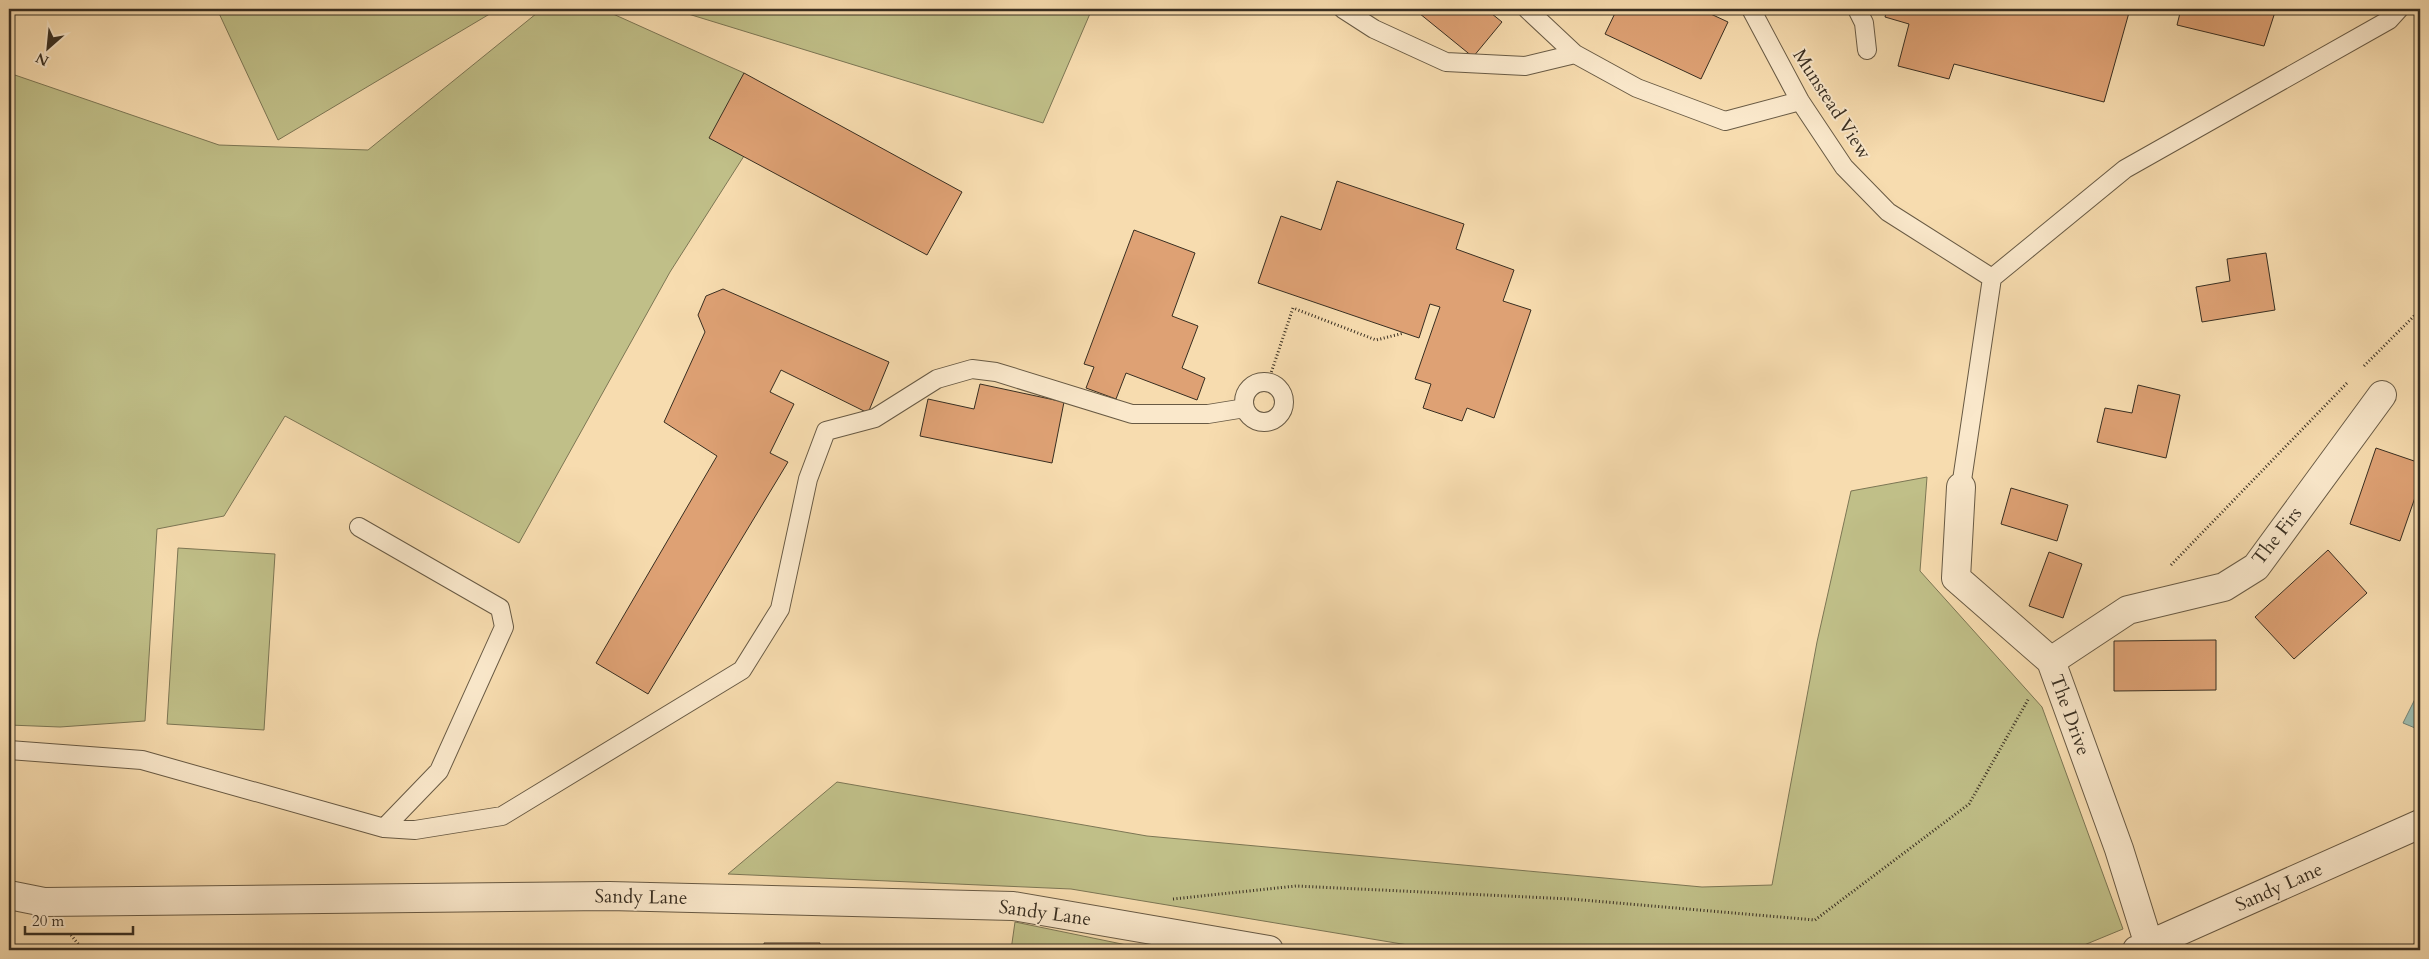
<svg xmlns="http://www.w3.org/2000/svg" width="2429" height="959" font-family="Cardo,serif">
  <rect width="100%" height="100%" fill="#f7dcaf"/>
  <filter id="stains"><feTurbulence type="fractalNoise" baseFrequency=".004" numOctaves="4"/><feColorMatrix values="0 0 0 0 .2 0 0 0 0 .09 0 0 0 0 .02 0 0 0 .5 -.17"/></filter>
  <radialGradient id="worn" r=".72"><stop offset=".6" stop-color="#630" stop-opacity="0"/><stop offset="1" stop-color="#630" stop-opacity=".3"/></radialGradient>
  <!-- green -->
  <path fill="#c0bf88" stroke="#7c7654" d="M 217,9 L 498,9 L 278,140 Z
    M 542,9 L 602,9 L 744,73 L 744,156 L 670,272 L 519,543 L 285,416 L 224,516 L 157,529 L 145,721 L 60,727 L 9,725 L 9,73 L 219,145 L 368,150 Z
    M 672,9 L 1092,9 L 1043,123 Z
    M 1927,477 L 1920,571 L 2042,707 L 2123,929 L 2072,950 L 1438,950 L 1071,889 L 728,874 L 837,782 L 1147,836 L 1702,887 L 1772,885 L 1817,642 L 1851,491 Z
    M 178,548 L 275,554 L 264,730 L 167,724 Z
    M 1015,922 L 1151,950 L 1011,950 Z"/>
  <!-- water -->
  <path fill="#9dbbae" stroke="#758376" d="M 2417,695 L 2420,696 L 2420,730 L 2403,723 Z"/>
  <!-- building -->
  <path fill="#dea174" stroke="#382e21" d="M 1414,9 L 1486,9 L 1502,22 L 1473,57 Z
    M 1617,9 L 1700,9 L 1728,22 L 1701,79 L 1605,34 Z
    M 1887,9 L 2130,9 L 2104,102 L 1954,64 L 1949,79 L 1898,66 L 1909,24 L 1885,17 Z
    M 2181,9 L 2276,9 L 2264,46 L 2177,25 Z
    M 744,73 L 962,192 L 927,255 L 709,138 Z
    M 1337,181 L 1464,224 L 1456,249 L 1514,270 L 1503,301 L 1531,310 L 1494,418 L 1467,408 L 1462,421 L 1423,408 L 1431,384 L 1415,379 L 1440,307 L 1430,304 L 1419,338 L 1258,283 L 1281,216 L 1321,230 Z
    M 1134,230 L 1195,253 L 1172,316 L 1198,326 L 1182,368 L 1205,378 L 1197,400 L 1126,373 L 1116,399 L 1086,388 L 1094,367 L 1084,364 Z
    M 2266,253 L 2275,310 L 2202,322 L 2196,287 L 2230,281 L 2227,259 Z
    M 723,289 L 889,362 L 868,413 L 781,370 L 770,392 L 794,404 L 770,453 L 788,462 L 648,694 L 596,663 L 717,456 L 664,422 L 705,332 L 698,315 L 706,296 Z
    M 980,384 L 1064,402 L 1052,463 L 920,436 L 928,399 L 974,409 Z
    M 2138,385 L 2180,395 L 2166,458 L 2097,442 L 2105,408 L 2132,413 Z
    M 2376,448 L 2420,463 L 2420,483 L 2400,541 L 2350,524 Z
    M 2011,488 L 2068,505 L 2057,541 L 2001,524 Z
    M 2328,550 L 2367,593 L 2294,659 L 2255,617 Z
    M 2049,552 L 2082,564 L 2063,618 L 2029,606 Z
    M 2216,640 L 2216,690 L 2114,691 L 2114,641 Z
    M 2420,936 L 2420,950 L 2419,950 L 2413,945 Z
    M 764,943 L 820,943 L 820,950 L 764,950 Z"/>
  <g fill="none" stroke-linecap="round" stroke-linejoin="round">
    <!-- service casing -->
    <g stroke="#685a44" stroke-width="20">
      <path id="service" d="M 1343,9 L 1374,29 L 1446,62 L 1525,66 L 1575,54
        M 1527,9 L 1575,54 L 1637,88 L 1725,121 L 1800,101
        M 1751,9 L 1800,101 L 1844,167 L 1888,212 L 1992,278
        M 1857,9 L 1864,23 L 1867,50
        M1244 402a20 20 0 1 1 40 0a20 20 0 1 1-40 0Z
        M 1961,487 L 1992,278 L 2125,169 L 2389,20 L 2399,9
        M 359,527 L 500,608 L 504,627 L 439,771 L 384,828
        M 9,750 L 142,760 L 384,828 L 415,830 L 502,816 L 742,670 L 780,609 L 808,479 L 826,431 L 875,418 L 937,379 L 972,369 L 996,372 L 1132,414 L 1208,414 L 1245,408"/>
    </g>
    <!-- minor casing -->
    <g stroke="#685a44" stroke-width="30">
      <path id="minor" d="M 1961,487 L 1956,578 L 2051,661 L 2119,849 L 2149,945
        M 2051,661 L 2128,610 L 2224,587 L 2256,567 L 2382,395
        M 9,895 L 44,902 L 609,896 L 1013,906 L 1269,950
        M 2137,950 L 2420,824"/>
    </g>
    <!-- path -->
    <path stroke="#382e21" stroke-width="3" stroke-dasharray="1 2.5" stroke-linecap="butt" d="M 2364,366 L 2420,310
      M 1268,382 L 1293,308 L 1376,340 L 1404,333
      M 2171,565 L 2347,383
      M 1173,899 L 1296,886 L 1571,899 L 1815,920 L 1969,804 L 2029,698
      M 71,935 L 83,950"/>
    <!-- service -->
    <use href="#service" stroke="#fae8cb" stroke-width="18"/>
    <!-- minor -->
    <use href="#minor" stroke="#fae8cb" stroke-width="28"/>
  </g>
  <g text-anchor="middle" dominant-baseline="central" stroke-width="4" stroke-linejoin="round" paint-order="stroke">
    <!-- street labels -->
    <g font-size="19" fill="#382e21" stroke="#fae8cb">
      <text transform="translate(1832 104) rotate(57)">Munstead View</text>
      <text transform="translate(2277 536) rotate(-52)">The Firs</text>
      <text transform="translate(2070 715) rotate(70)">The Drive</text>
      <text transform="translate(2279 887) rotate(-24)">Sandy Lane</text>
      <text transform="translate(641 897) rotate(1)">Sandy Lane</text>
      <text transform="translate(1045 913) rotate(8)">Sandy Lane</text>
    </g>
  </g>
  <!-- margin -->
  <rect width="2429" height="959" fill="none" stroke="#f7dcaf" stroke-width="30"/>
  <rect x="10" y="10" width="2409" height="939" fill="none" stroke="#382e21" stroke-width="2.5"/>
  <rect x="15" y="15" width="2399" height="929" fill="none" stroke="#382e21"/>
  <!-- north arrow -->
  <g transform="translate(48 48) rotate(207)" stroke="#fae8cb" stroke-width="4" paint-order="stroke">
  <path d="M0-4L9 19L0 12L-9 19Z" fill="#382e21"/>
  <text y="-8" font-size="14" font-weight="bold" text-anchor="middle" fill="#382e21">N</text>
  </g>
  <!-- scale -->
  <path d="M25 926v8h108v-8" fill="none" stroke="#382e21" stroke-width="2.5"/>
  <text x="32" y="926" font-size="15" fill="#382e21" stroke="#fae8cb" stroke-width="4" paint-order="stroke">20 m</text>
  <rect width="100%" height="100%" filter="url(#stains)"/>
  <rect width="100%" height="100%" fill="url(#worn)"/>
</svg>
